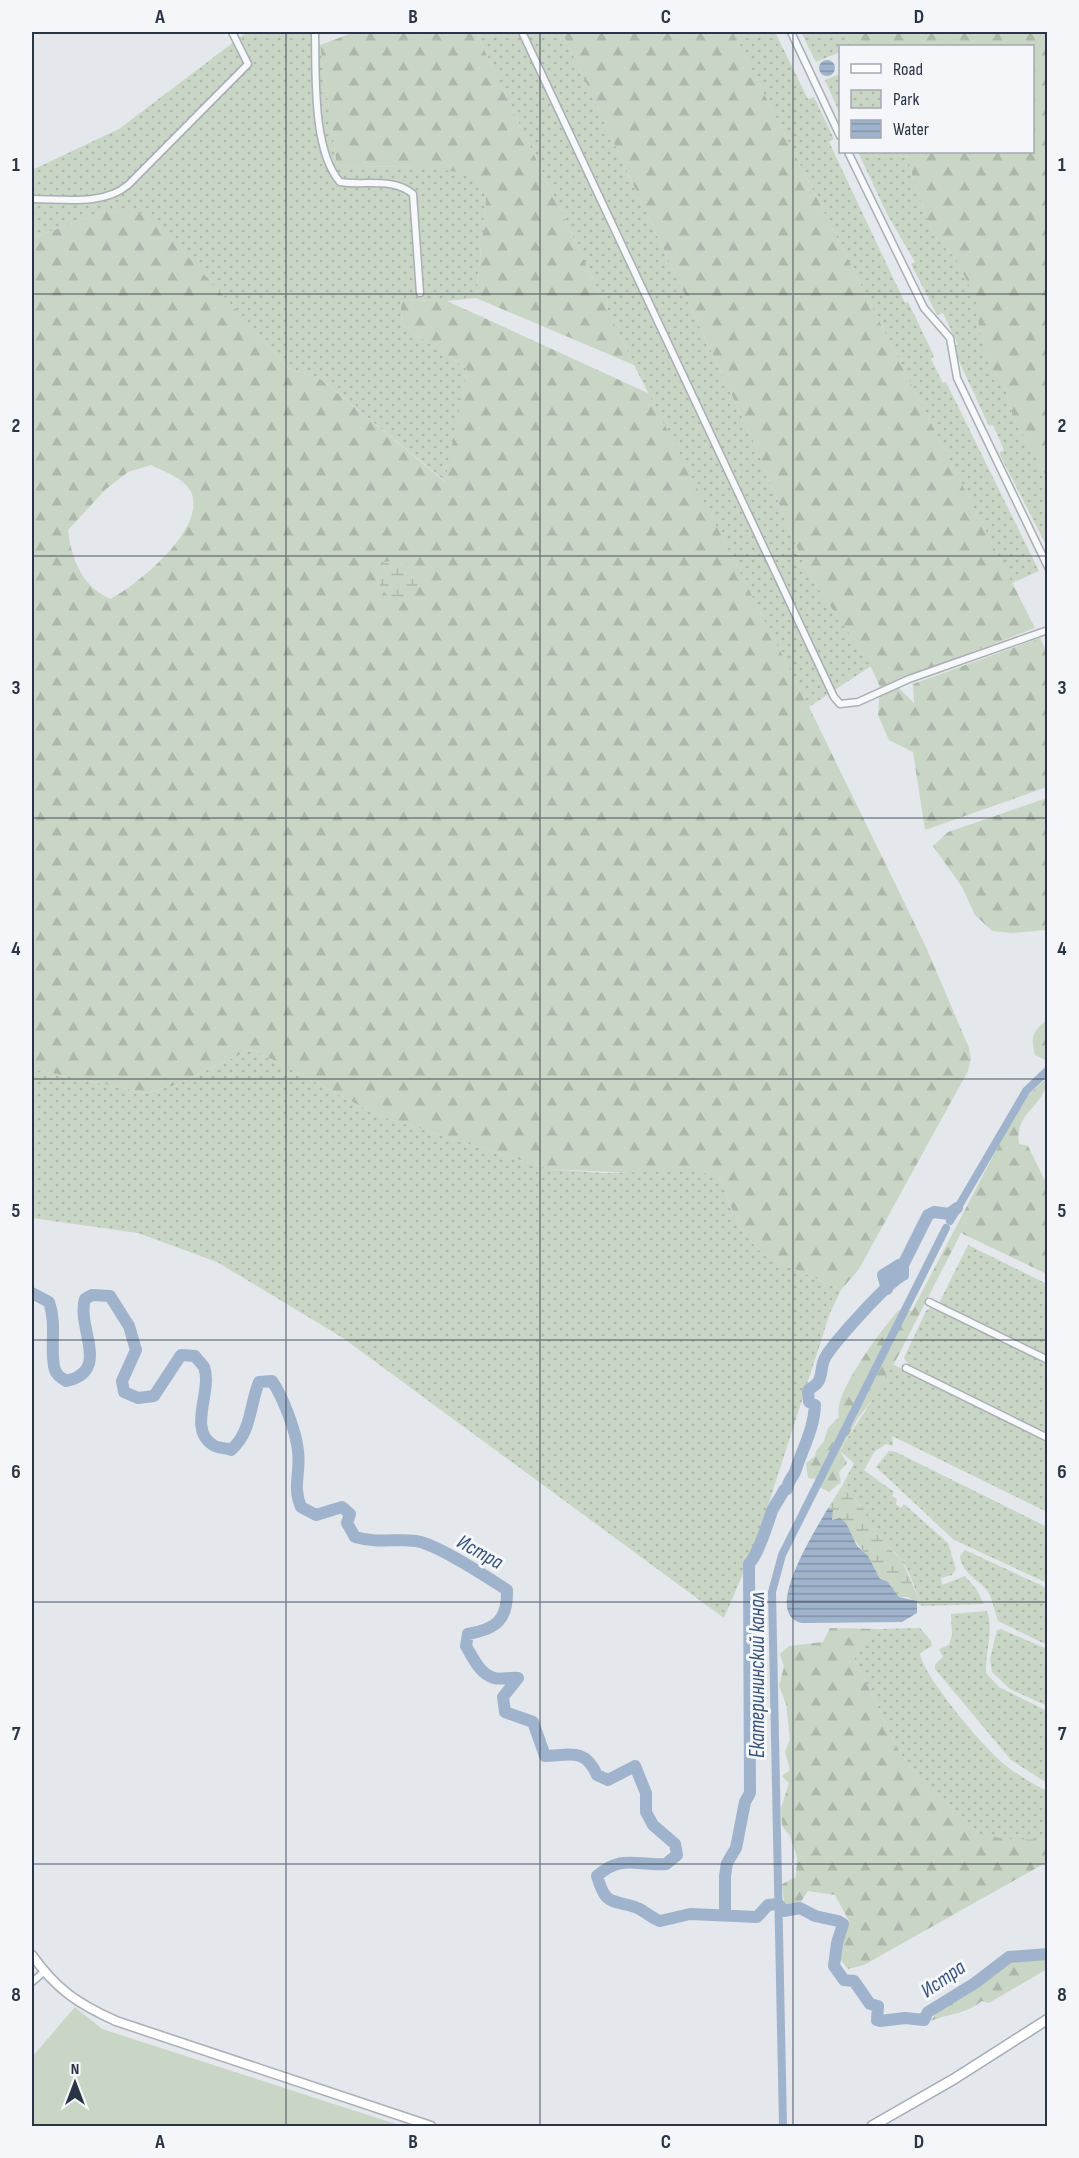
<svg xmlns="http://www.w3.org/2000/svg" width="1079" height="2158" font-family="'Sofia Sans Condensed',sans-serif">
  <defs>
    <pattern id="forest-firs" width="22" height="20" patternUnits="userSpaceOnUse" patternTransform="scale(1.5)"><rect width="22" height="20" fill="#c9d6c5"/><path d="M5 1l3.5 6h-7zM16 11l3.5 6h-7z" fill="#adb8ab"/></pattern>
    <pattern id="wetland-marsh" width="20" height="14" patternUnits="userSpaceOnUse" patternTransform="scale(1.5)"><rect width="20" height="14" fill="#c9d6c5"/><path d="M1 5h8M5 5V1M11 12h8M15 12V8" fill="none" stroke="#adb8ab"/></pattern>
    <pattern id="park-dots" width="8" height="8" patternUnits="userSpaceOnUse" patternTransform="scale(1.5)"><rect width="8" height="8" fill="#c9d6c5"/><path d="M2 2h.1M6 6h.1" fill="none" stroke="#adb8ab" stroke-width="1.8" stroke-linecap="round"/></pattern>
    <pattern id="water-rules" width="6" height="5" patternUnits="userSpaceOnUse" patternTransform="scale(1.5)"><rect width="6" height="5" fill="#9fb4cc"/><path d="M0 2.5h6" fill="none" stroke="#8293a7"/></pattern>
  </defs>
  <rect width="100%" height="100%" fill="#e4e7ec"/>
  <!-- grass -->
  <path fill="#c9d6c5" d="M 75,2007 L 102,2029 L 402,2126 L 32,2126 L 32,2057 Z"/>
  <!-- forest -->
  <path fill="url(#forest-firs)" fill-rule="evenodd" d="M 355,32 L 476,32 L 634,365 L 476,298 L 487,187 L 422,166 L 337,167 L 320,45 Z
    M 562,32 L 733,32 L 1035,628 L 893,682 L 914,703 L 913,684 L 1040,638 L 1047,653 L 1047,787 L 925,830 L 913,752 L 889,740 L 878,715 L 880,687 L 871,667 L 807,572 L 754,443 Z
    M 844,32 L 1047,32 L 1047,478 L 1013,418 L 1005,387 L 988,363 L 956,259 L 935,237 L 916,190 L 906,152 L 1032,152 L 1032,46 L 851,46 Z
    M 105,211 L 149,212 L 289,369 L 318,377 L 444,481 L 467,369 L 402,325 L 400,300 L 447,301 L 650,394 L 809,707 L 926,947 L 969,1048 L 971,1059 L 968,1071 L 859,1269 L 841,1290 L 763,1255 L 739,1227 L 719,1177 L 548,1169 L 377,1115 L 252,1049 L 176,1085 L 146,1093 L 32,1069 L 32,238 ZM 151,465 C 164,472 186,478 192,494 C 204,531 139,583 111,599 C 83,588 71,559 68,530 L 106,489 L 128,472 Z
    M 1047,798 L 1047,930 L 1013,933 L 992,931 L 975,915 L 962,887 L 933,846 L 948,832 Z
    M 1047,1020 L 1048,1020 L 1047,1061 L 1035,1055 C 1030,1038 1033,1030 1047,1020 Z
    M 1047,1078 C 1047,1106 1014,1111 1019,1144 L 1028,1146 L 1047,1185 L 1047,1274 L 961,1233 L 881,1389 L 858,1418 L 840,1451 L 847,1463 L 839,1472 L 841,1482 L 829,1492 L 821,1488 L 816,1479 L 808,1478 L 806,1463 L 815,1456 L 816,1451 L 824,1441 L 828,1428 L 839,1417 C 832,1395 883,1327 899,1310 L 912,1311 L 1014,1116 L 1026,1097 Z
    M 830,1628 L 880,1629 L 853,1655 L 901,1755 L 917,1775 L 980,1834 L 1047,1840 L 1047,1862 L 864,1965 L 848,1969 L 840,1959 L 842,1939 L 849,1921 L 835,1895 L 808,1891 L 800,1903 L 788,1907 L 784,1903 L 782,1884 L 796,1877 L 797,1857 L 790,1836 L 782,1826 L 781,1808 L 789,1783 L 782,1776 L 790,1770 L 785,1752 L 790,1739 L 786,1703 L 779,1686 L 784,1667 L 780,1654 L 789,1646 L 823,1642 Z
    M 1010,1960 L 1044,1959 L 1047,1960 L 1047,1969 L 989,2003 L 982,2001 C 966,2014 951,2013 931,2021 L 937,2012 L 977,1986 Z"/>
  <!-- wetland -->
  <path fill="url(#wetland-marsh)" d="M 396,561 L 415,567 L 419,581 L 413,595 L 400,601 C 380,595 374,582 381,562 Z
    M 842,1486 L 866,1511 L 875,1532 L 902,1561 L 922,1606 L 908,1597 L 899,1597 L 887,1581 L 880,1579 C 868,1557 853,1533 831,1520 L 833,1510 L 828,1508 Z"/>
  <!-- park -->
  <path fill="url(#park-dots)" d="M 247,32 L 308,32 L 320,45 L 337,167 L 422,166 L 462,173 L 487,187 L 476,298 L 447,301 L 400,300 L 402,325 L 467,369 L 445,481 L 318,377 L 289,369 L 149,213 L 105,211 L 32,238 L 32,170 L 119,129 Z
    M 476,32 L 562,32 L 754,443 L 807,572 L 871,666 L 809,707 L 634,365 Z
    M 733,32 L 775,32 L 808,99 L 814,97 L 834,139 L 829,142 L 905,303 L 908,302 L 934,356 L 931,359 L 943,383 L 946,382 L 1039,571 L 1012,583 Z
    M 801,32 L 844,32 L 851,46 L 840,46 L 840,52 L 816,62 Z
    M 840,74 L 840,114 L 825,80 Z
    M 858,152 L 906,152 L 916,190 L 935,237 L 956,259 L 975,297 L 980,332 L 988,363 L 1005,387 L 1013,418 L 1047,478 L 1047,547 L 999,453 L 1004,450 L 993,425 L 989,426 L 957,357 L 955,346 L 958,345 L 943,313 L 937,315 L 911,264 L 915,262 L 887,214 Z
    M 252,1049 L 377,1115 L 548,1169 L 604,1173 L 695,1171 L 719,1177 L 739,1227 L 763,1255 L 841,1290 L 830,1313 L 756,1543 L 724,1618 L 343,1338 L 217,1262 L 138,1233 L 32,1218 L 32,1069 L 146,1093 L 176,1085 Z
    M 968,1245 L 1047,1284 L 1047,1355 L 939,1303 Z
    M 930,1308 L 936,1308 L 1047,1364 L 1047,1434 L 909,1365 L 904,1358 L 926,1311 Z
    M 892,1364 L 1047,1441 L 1047,1512 L 892,1436 L 893,1446 L 886,1444 L 875,1451 L 864,1470 L 894,1492 L 892,1496 L 897,1499 L 896,1504 L 901,1508 L 904,1504 L 948,1543 L 956,1569 L 952,1575 L 941,1578 L 942,1585 L 965,1576 L 977,1590 L 984,1604 L 922,1606 C 915,1591 911,1574 902,1561 C 891,1545 867,1532 866,1511 L 842,1486 L 854,1463 L 840,1451 C 857,1421 878,1395 892,1364 Z
    M 889,1451 L 896,1452 L 1047,1527 L 1047,1583 L 954,1540 L 876,1467 Z
    M 965,1550 L 1047,1588 L 1047,1645 L 998,1621 C 994,1611 992,1596 986,1589 C 976,1578 962,1573 960,1556 Z
    M 987,1611 C 994,1631 985,1653 986,1673 L 999,1687 L 1047,1711 L 1047,1783 L 1011,1760 L 935,1669 L 935,1664 L 943,1657 L 939,1649 L 949,1645 L 952,1635 L 951,1614 Z
    M 920,1628 L 931,1641 L 932,1646 L 920,1653 C 922,1675 985,1749 1004,1764 C 1017,1775 1032,1783 1047,1791 L 1047,1840 L 1004,1839 L 980,1834 L 917,1775 L 901,1755 L 853,1655 L 880,1629 Z
    M 1001,1629 L 1047,1649 L 1047,1706 L 1010,1689 L 992,1672 L 990,1659 L 997,1630 Z"/>
  <!-- water -->
  <path fill="url(#water-rules)" d="M819 68a8 8 0 1 1 16 0a8 8 0 1 1-16 0Z
    M 828,1508 L 833,1510 L 832,1520 L 840,1518 L 846,1523 L 857,1546 L 868,1556 L 880,1579 L 887,1581 L 899,1597 L 917,1601 L 917,1613 L 902,1622 L 802,1623 C 760,1615 817,1528 828,1508 Z"/>
  <g fill="none" stroke-linecap="round" stroke-linejoin="round">
    <!-- canal -->
    <path stroke="#9fb4cc" stroke-width="8" d="M 950,1221 L 1026,1091 L 1048,1070
      M 783,2126 L 772,1592 L 782,1555 L 946,1228"/>
    <!-- river -->
    <path stroke="#9fb4cc" stroke-width="12" d="M 887,1289 L 883,1275 L 899,1265 L 903,1265
      M 32,1293 L 49,1302 C 57,1325 50,1344 54,1366 C 55,1374 60,1377 66,1381 C 112,1371 76,1328 85,1299 L 92,1295 L 110,1296 L 129,1326 L 136,1350 L 122,1381 L 124,1392 L 138,1398 L 154,1396 L 181,1355 L 195,1356 C 197,1359 202,1364 204,1367 C 213,1390 187,1429 213,1445 C 217,1448 226,1448 231,1450 C 252,1431 249,1407 259,1382 L 272,1381 C 283,1397 296,1431 298,1451 C 301,1472 292,1486 301,1507 L 316,1515 L 342,1507 L 350,1514 L 347,1523 L 355,1537 C 380,1544 394,1538 416,1541 C 437,1544 487,1577 507,1590 C 508,1620 496,1629 468,1634 L 466,1646 C 473,1658 480,1674 494,1678 C 501,1680 510,1677 518,1678 L 503,1697 L 505,1712 L 533,1722 L 545,1756 C 571,1755 585,1748 597,1775 L 608,1780 L 635,1766 L 646,1793 L 646,1812 L 653,1825 L 675,1844 L 677,1855 L 666,1864 C 637,1866 621,1854 597,1876 C 606,1906 610,1899 635,1907 C 644,1910 651,1918 660,1921 L 690,1914 L 757,1917 L 768,1905 L 778,1904 L 784,1911 L 800,1908 L 815,1916 L 838,1921 L 843,1924 L 837,1943 L 834,1966 L 844,1980 L 854,1981 L 870,2004 L 878,2006 L 877,2020 L 880,2021 L 905,2018 L 924,2020 L 928,2012 L 975,1983 L 1009,1957 L 1048,1954
      M 725,1914 L 725,1876 L 727,1863 L 736,1848 L 745,1802 L 750,1793 L 749,1564 C 759,1553 767,1525 772,1511 C 775,1504 781,1497 784,1490 L 787,1489 C 788,1481 792,1478 795,1472 C 802,1449 814,1430 815,1405 L 809,1402 L 808,1391 C 811,1387 816,1386 818,1382 C 823,1375 820,1365 826,1356 C 837,1339 887,1283 903,1275 L 903,1265 L 928,1215 L 934,1212 L 949,1214 L 957,1208"/>
    <!-- street casing -->
    <g stroke="#a9aeb7" stroke-width="9">
      <path id="street" d="M 315,32 C 316,73 312,150 340,182 C 364,186 393,177 413,194 L 420,293
        M 522,32 L 834,697 L 840,704 L 858,702 L 909,679 L 1048,630
        M 791,32 L 840,136
        M 848,152 L 924,308 L 950,338 L 957,378 L 1048,567
        M 32,199 C 63,199 103,206 128,185 L 248,64 L 232,32
        M 929,1302 L 1048,1360
        M 906,1368 L 1048,1438
        M 32,1982 L 44,1972"/>
    </g>
    <!-- secondary casing -->
    <g stroke="#a9aeb7" stroke-width="11">
      <path id="secondary" d="M 32,1955 C 56,1989 78,2004 116,2021 L 431,2126"/>
    </g>
    <!-- primary casing -->
    <g stroke="#a3abb8" stroke-width="12">
      <path id="primary" d="M 872,2126 L 954,2079 L 1048,2019"/>
    </g>
    <!-- street -->
    <use href="#street" stroke="#f7f8fa" stroke-width="6"/>
    <!-- secondary -->
    <use href="#secondary" stroke="#fff" stroke-width="8"/>
    <!-- primary -->
    <use href="#primary" stroke="#fff" stroke-width="9"/>
  </g>
  <!-- grid -->
  <path fill="none" stroke="#2b3445" stroke-width="1.5" stroke-opacity="0.55" d="M 286,32 L 286,2126M 540,32 L 540,2126M 793,32 L 793,2126M 32,294 L 1048,294M 32,556 L 1048,556M 32,818 L 1048,818M 32,1079 L 1048,1079M 32,1340 L 1048,1340M 32,1602 L 1048,1602M 32,1864 L 1048,1864"/>
  <g text-anchor="middle" dominant-baseline="central" stroke-width="6" stroke-linejoin="round" paint-order="stroke">
    <!-- water labels -->
    <g font-size="21" font-style="italic" fill="#34527a" stroke="#f4f6f9">
      <text transform="translate(480 1552) rotate(29)">Истра</text>
      <text transform="translate(757 1675) rotate(-90)">Екатерининский канал</text>
      <text transform="translate(943 1979) rotate(-35)">Истра</text>
    </g>
  </g>
  <!-- border -->
  <rect width="1079" height="2158" fill="none" stroke="#f4f6f9" stroke-width="66"/>
  <!-- legend -->
  <rect x="839" y="45" width="195" height="108" fill="#f4f6f9" stroke="#a4a8b1" stroke-width="1.5"/>
  <rect x="851" y="64" width="30" height="9" fill="#ffffff" stroke="#a4a8b1" stroke-width="1.5"/>
  <text x="893" y="75" font-size="18" fill="#2b3445">Road</text>
  <rect x="851" y="90" width="30" height="18" fill="url(#park-dots)" stroke="#a4a8b1" stroke-width="1.5"/>
  <text x="893" y="105" font-size="18" fill="#2b3445">Park</text>
  <rect x="851" y="120" width="30" height="18" fill="url(#water-rules)" stroke="#a4a8b1" stroke-width="1.5"/>
  <text x="893" y="135" font-size="18" fill="#2b3445">Water</text>
  <!-- north arrow -->
  <g transform="translate(75 2083)" stroke="#f4f6f9" stroke-width="4.5" paint-order="stroke">
  <path d="M0-4.5L10 22L0 15L-10 22Z" fill="#2b3445"/>
  <text y="-9" font-size="16" font-weight="bold" text-anchor="middle" fill="#2b3445">N</text>
  </g>
  <rect x="33" y="33" width="1013" height="2092" fill="none" stroke="#2b3445" stroke-width="2"/>
  <g font-size="20" text-anchor="middle" font-weight="bold" fill="#2b3445">
    <text x="160" y="23">A</text>
    <text x="413" y="23">B</text>
    <text x="666" y="23">C</text>
    <text x="919" y="23">D</text>
    <text x="16" y="171">1</text>
    <text x="1062" y="171">1</text>
    <text x="16" y="432">2</text>
    <text x="1062" y="432">2</text>
    <text x="16" y="694">3</text>
    <text x="1062" y="694">3</text>
    <text x="16" y="955">4</text>
    <text x="1062" y="955">4</text>
    <text x="16" y="1217">5</text>
    <text x="1062" y="1217">5</text>
    <text x="16" y="1478">6</text>
    <text x="1062" y="1478">6</text>
    <text x="16" y="1740">7</text>
    <text x="1062" y="1740">7</text>
    <text x="16" y="2001">8</text>
    <text x="1062" y="2001">8</text>
    <text x="160" y="2148">A</text>
    <text x="413" y="2148">B</text>
    <text x="666" y="2148">C</text>
    <text x="919" y="2148">D</text>
  </g>
</svg>
